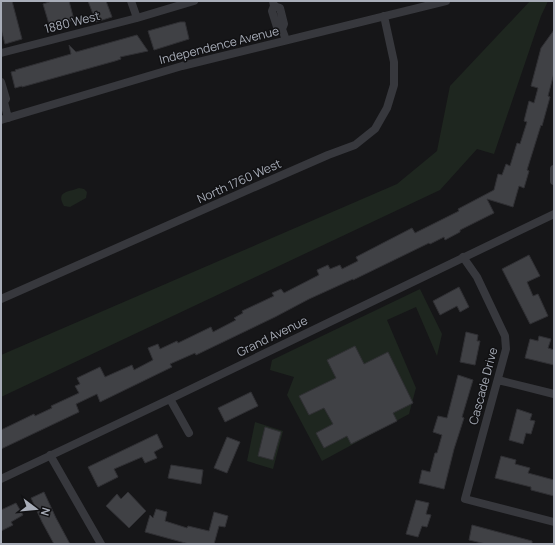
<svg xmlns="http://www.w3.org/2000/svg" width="555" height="545" font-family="Manrope,sans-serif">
  <rect width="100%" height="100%" fill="#161618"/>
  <!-- green -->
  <path fill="#1e261f" d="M 530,1 L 548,1 L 541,16 L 494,154 L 477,149 L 440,190 L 1,397 L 1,355 L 397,184 L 437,151 L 450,86 Z
    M 79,188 L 84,189 L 87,192 L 86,198 L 70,207 L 64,206 C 55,191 69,192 79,188 Z
    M 420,289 L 442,334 L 437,356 L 416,307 L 387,320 L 416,388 L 409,414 L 322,461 L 287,395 L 294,377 L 270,370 L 272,360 Z
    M 255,422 L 283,431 L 273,469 L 247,461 Z"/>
  <!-- building -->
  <path fill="#404145" stroke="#303034" d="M 1,1 L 12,1 L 22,39 L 5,44 L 1,29 Z
    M 52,1 L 69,1 L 74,20 L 62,23 L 61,22 L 49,24 L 43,4 Z
    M 88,1 L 106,1 L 112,17 L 96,22 Z
    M 180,22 L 185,22 L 189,39 L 154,50 L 148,31 Z
    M 554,30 L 554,73 L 548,96 L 550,97 L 542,126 L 541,125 L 527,170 L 529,171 L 524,188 L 519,186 L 513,207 L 487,199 L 494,213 L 460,230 L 460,232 L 445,240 L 444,237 L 430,244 L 429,243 L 353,280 L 353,279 L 309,299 L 275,317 L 196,355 L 195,353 L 170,364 L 172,367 L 100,402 L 97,394 L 76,404 L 79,412 L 1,449 L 1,430 L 34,414 L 35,416 L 52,408 L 51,406 L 79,393 L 75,386 L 80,384 L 77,378 L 100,367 L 105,377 L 132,365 L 134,370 L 153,360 L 148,348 L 158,344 L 160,349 L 177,341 L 178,343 L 211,327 L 213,332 L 236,320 L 234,318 L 243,313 L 242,311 L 274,296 L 272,293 L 281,289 L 284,293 L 319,275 L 317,270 L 328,265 L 330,269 L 340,265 L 342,269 L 358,261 L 356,257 L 381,244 L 412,228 L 415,233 L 459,211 L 458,209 L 494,190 L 498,174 L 502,175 L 506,164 L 510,166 L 517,143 L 520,144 L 527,122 L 524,121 L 529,101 L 534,103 L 538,88 L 531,86 L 541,48 Z
    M 137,35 L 148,51 L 120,57 L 121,59 L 115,61 L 22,87 L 22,86 L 15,88 L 11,72 L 16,71 L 15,70 L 71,54 L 69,45 L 76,52 Z
    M 529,255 L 540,276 L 527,282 L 533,296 L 538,294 L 548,316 L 530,324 L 502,269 Z
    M 459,287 L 469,307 L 460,312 L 457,306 L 440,315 L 433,301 Z
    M 466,332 L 478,335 L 477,341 L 480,341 L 475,365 L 460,362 Z
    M 539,336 L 551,339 L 548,348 L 554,350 L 554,365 L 525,358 L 530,339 L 538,341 Z
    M 355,346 L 364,364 L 388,352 L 413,403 L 393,413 L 397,421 L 351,444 L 347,436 L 324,448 L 316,433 L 333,424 L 324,408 L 309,415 L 299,396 L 336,378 L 327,360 Z
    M 458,375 L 473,380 L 462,417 L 464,418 L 454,449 L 444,489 L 419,483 L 422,470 L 430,472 L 435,453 L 437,453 L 442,435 L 433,432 L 438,416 L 447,418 Z
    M 251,392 L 258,406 L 225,422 L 218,408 Z
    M 517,409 L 532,414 L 530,420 L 535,421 L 531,434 L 526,433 L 523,444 L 509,440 Z
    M 265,427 L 281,432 L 273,460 L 258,456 Z
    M 157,434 L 163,447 L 154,452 L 157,458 L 145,463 L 142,457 L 114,469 L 118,477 L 98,487 L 88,467 Z
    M 227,437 L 240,442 L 227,473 L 214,468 Z
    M 501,456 L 516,460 L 515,464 L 530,468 L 528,473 L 554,480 L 554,496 L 531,490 L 531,487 L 495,478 Z
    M 171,465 L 203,470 L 201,484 L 168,478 Z
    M 44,492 L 56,518 L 70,544 L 54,544 L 42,522 L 31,498 Z
    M 128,492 L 146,511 L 129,528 L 106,506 L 117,494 L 121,499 Z
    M 416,500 L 429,503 L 426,514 L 431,515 L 427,527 L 422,526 L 418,537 L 406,534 Z
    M 16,503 L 23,515 L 11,522 L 13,525 L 1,531 L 1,510 Z
    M 156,509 L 167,512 L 165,521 L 187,528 L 188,526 L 209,531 L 214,512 L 228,516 L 225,527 L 219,526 L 214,544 L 189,544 L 145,532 L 150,515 L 153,518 Z
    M 472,525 L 532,541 L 532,544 L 486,544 L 469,540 Z"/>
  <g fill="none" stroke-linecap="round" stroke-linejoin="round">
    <!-- minor -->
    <path stroke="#37383d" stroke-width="8" d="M 131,1 L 137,18
      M 273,1 L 274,6 L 272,11 L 277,27 L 282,29 L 286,40
      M 274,6 L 280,8 L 284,24 L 282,29
      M 1,53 L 137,18 L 194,1
      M 1,82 L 6,99 L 4,102 L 8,118
      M 1,120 L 182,66 L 446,1
      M 554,169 L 554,181
      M 463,257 L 477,277 L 505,336 L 506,349 L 465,499 L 554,522
      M 1,299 L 257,186 L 328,155 L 355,145 L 375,129 L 387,108 L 394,85 L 394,62 L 384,16
      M 498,380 L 554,394
      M 170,399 L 189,433
      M 50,455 L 101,544
      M 1,479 L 170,399 L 554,214"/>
  </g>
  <g text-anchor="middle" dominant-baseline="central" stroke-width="3" stroke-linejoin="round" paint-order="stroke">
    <!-- street labels -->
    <g font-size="12" fill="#a8adb8" stroke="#111113">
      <text transform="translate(72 22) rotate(-14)">1880 West</text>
      <text transform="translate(219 45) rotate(-14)">Independence Avenue</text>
      <text transform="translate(239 181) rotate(-24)">North 1760 West</text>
      <text transform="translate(272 336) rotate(-26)">Grand Avenue</text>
      <text transform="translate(483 386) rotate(-75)">Cascade Drive</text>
    </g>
  </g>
  <!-- border -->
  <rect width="555" height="545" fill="none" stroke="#a8adb8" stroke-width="4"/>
  <!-- north arrow -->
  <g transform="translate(36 509) rotate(106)" stroke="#111113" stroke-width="3" paint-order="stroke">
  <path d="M0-3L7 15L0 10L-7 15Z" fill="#a8adb8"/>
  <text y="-6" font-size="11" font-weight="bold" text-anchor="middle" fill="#a8adb8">N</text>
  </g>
</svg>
